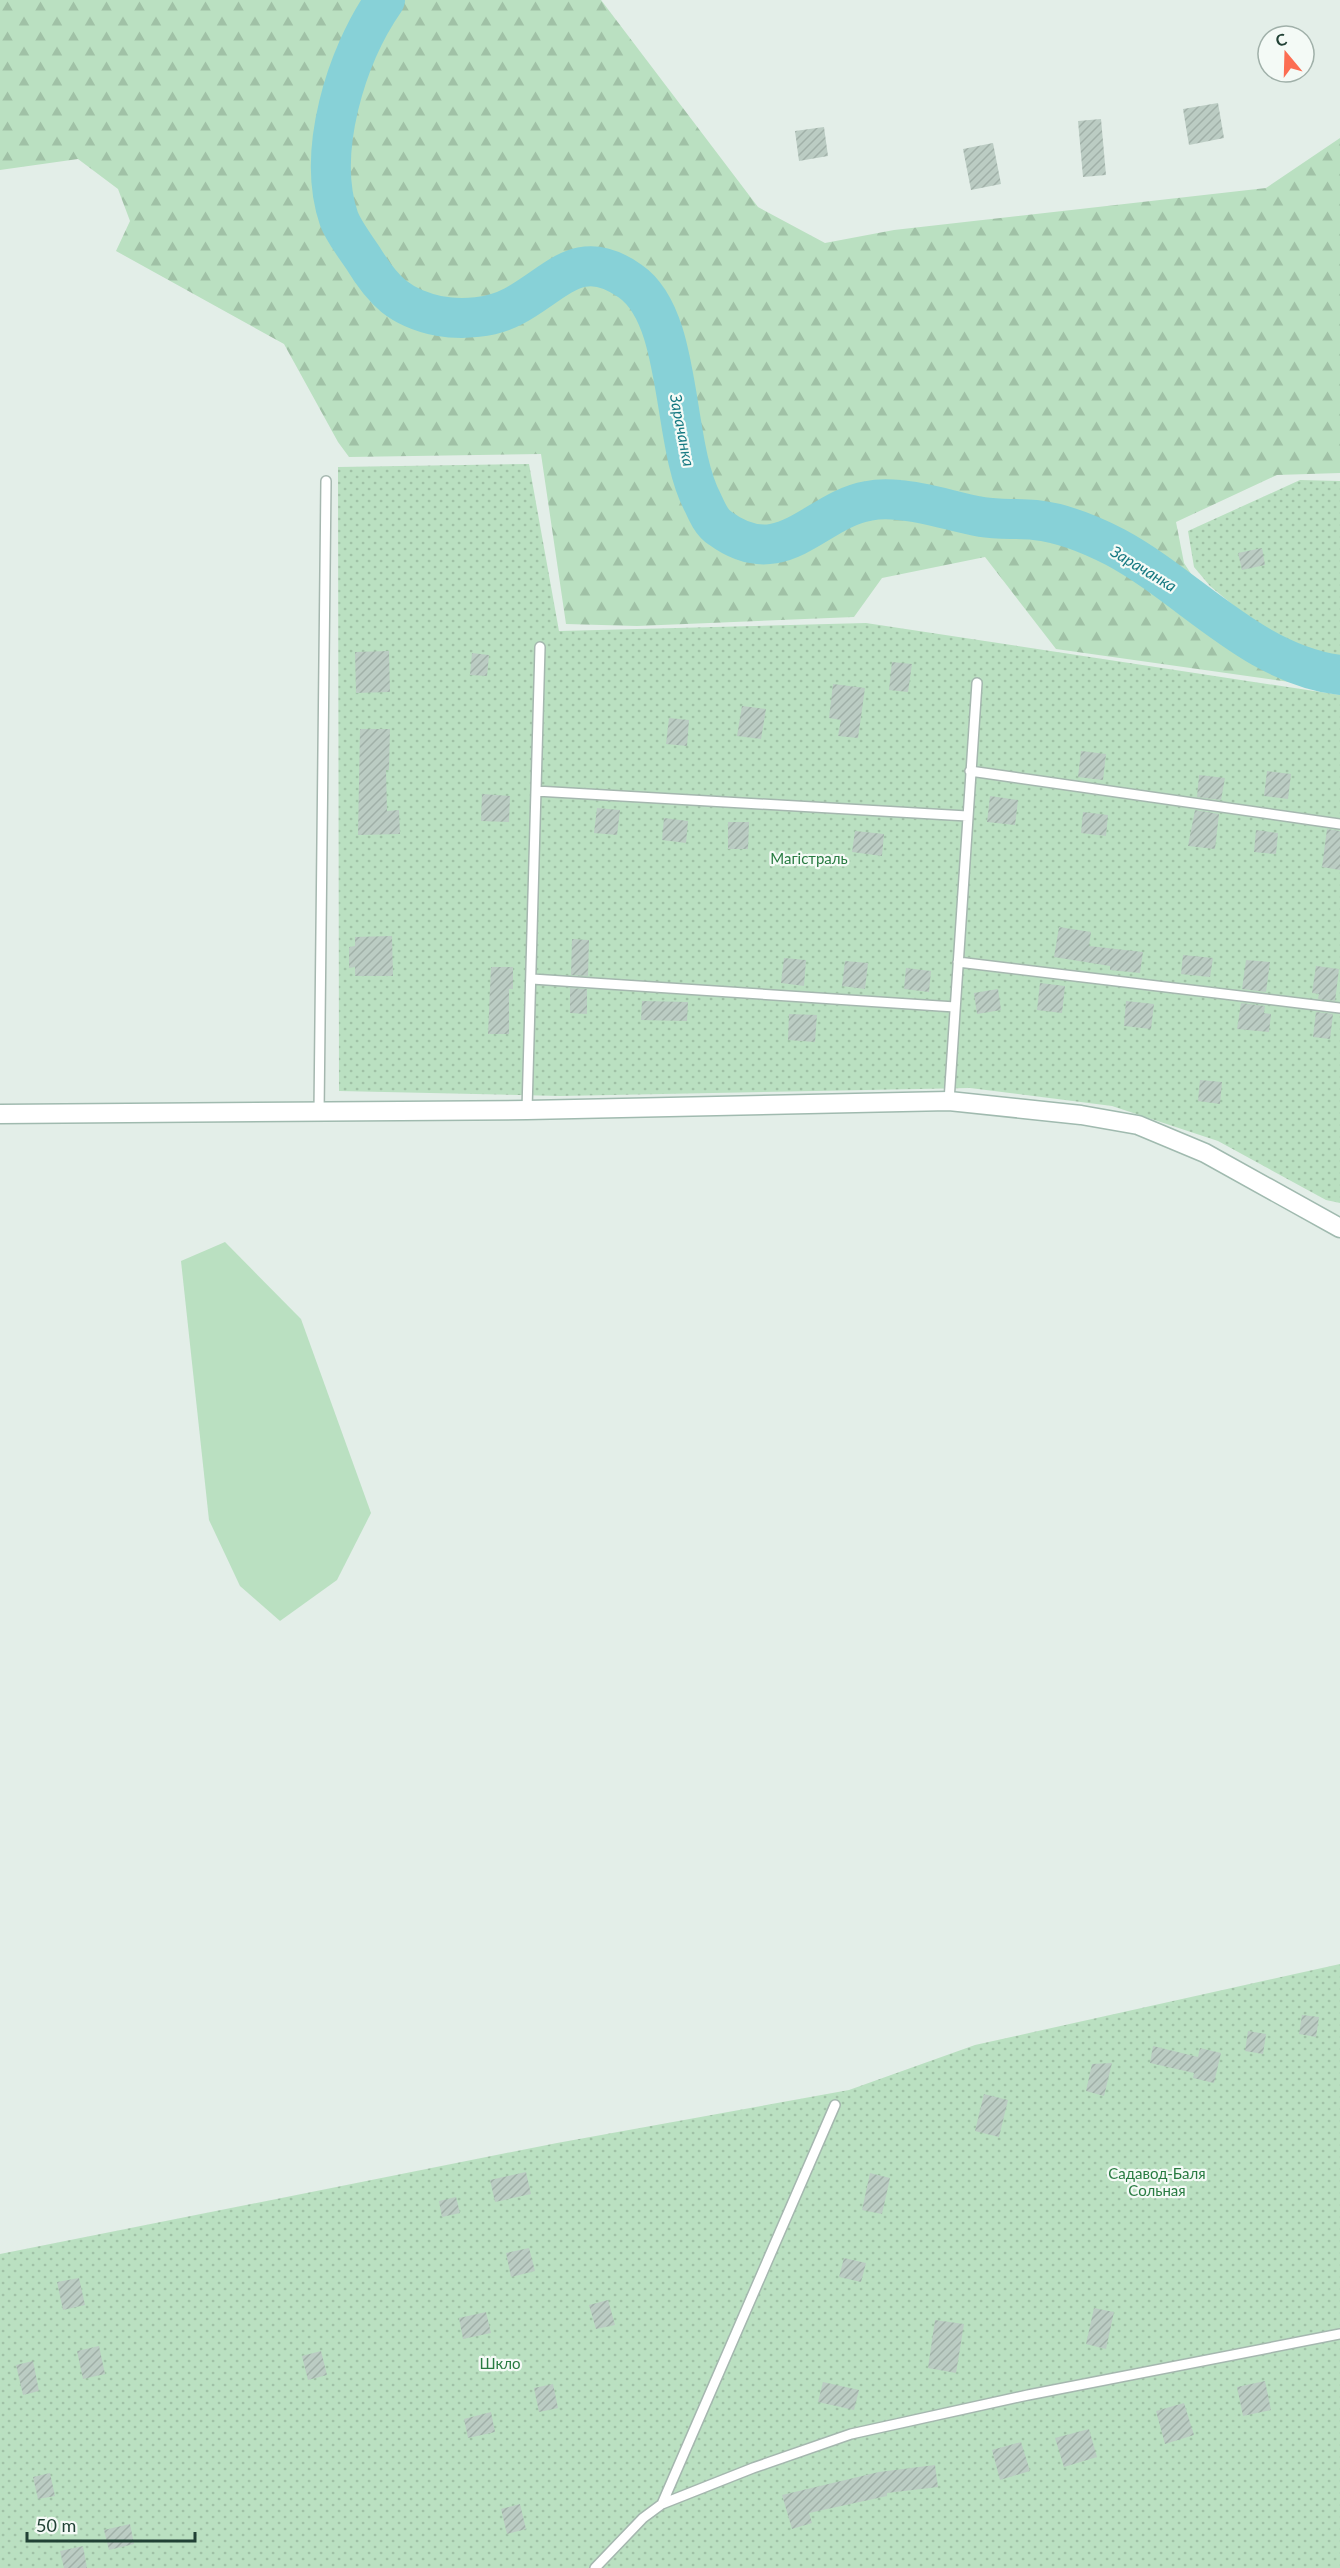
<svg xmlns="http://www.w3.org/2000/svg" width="1340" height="2568" font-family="Lato,sans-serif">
  <defs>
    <pattern id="forest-firs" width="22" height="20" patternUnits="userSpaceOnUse" patternTransform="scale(1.5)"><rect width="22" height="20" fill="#bae0c1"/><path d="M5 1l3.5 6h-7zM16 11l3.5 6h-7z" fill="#a0c1a6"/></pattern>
    <pattern id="garden-dots" width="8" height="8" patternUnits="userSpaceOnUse" patternTransform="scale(1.5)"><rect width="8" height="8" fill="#bae0c1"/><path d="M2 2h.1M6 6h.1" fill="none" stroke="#a0c1a6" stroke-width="1.8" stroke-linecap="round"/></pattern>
    <pattern id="building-hatch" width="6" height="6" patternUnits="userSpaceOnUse" patternTransform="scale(1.5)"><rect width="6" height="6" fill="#bbccc3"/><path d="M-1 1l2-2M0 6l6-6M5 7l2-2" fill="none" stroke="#a0b0a8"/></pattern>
  </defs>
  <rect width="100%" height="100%" fill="#e3eee8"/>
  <!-- grass -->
  <path fill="#bae0c1" d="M 225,1242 L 301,1319 L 371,1513 L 337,1580 L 280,1621 L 240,1586 L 209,1520 L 181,1261 Z"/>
  <!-- forest -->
  <path fill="url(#forest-firs)" d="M 0,0 L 601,0 L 758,207 L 825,243 L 894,230 L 1266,188 L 1340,138 L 1340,473 L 1277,475 L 1176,522 L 1184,563 L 1201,589 L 1267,640 L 1329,667 L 1339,689 L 1056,649 L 985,557 L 882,578 L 854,617 L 637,626 L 566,624 L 541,454 L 349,457 L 338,442 L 284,344 L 116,251 L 130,221 L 118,189 L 78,159 L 0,170 Z"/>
  <!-- garden -->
  <path fill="url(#garden-dots)" d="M 529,464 L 559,631 L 866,623 L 1340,695 L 1340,1203 L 1326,1200 L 1218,1141 L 1112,1106 L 970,1088 L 560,1096 L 339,1091 L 338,467 Z
    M 1300,480 L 1340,481 L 1340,682 L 1332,665 L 1268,634 L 1210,586 L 1194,567 L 1188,531 Z
    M 1340,1964 L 1340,2568 L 0,2568 L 0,2254 L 557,2143 L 849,2090 L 975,2045 Z"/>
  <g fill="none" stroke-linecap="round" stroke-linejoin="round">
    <!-- river -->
    <path stroke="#87d1d7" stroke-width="40" d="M 385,0 C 346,56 316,152 339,219 C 344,232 355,246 363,258 C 383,291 400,308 439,316 C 463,320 492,318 514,306 C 557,283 579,245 630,281 C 684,318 671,444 703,503 C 707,512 712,523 720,528 C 782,574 815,510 868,501 C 877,499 890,499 899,500 C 926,502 954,512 982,517 C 999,520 1017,518 1035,520 C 1064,523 1090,534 1115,547 C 1190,587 1252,664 1340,675"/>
  </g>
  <!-- building -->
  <path fill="url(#building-hatch)" d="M 1218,103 L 1224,138 L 1189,145 L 1183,109 Z
    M 1101,119 L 1106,175 L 1083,177 L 1078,121 Z
    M 824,127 L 828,156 L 799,161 L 795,131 Z
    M 993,143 L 1001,184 L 971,190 L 963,149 Z
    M 1262,548 L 1265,565 L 1242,570 L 1238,553 Z
    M 389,651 L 390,692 L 356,693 L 355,652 Z
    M 472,653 L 489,655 L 487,676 L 470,675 Z
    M 892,662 L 912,664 L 908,692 L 889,690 Z
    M 833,684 L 865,688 L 858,738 L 838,736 L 841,720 L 829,718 Z
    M 742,706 L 766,709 L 761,739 L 737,736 Z
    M 669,718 L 689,720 L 687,746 L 666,744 Z
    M 360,729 L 390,729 L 389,770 L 386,770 L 387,811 L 399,810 L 400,834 L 358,835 Z
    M 1081,751 L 1106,754 L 1103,780 L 1078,777 Z
    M 1267,771 L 1291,774 L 1288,799 L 1264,796 Z
    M 1199,775 L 1225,778 L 1221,800 L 1197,797 Z
    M 482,794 L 510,796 L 509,822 L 481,821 Z
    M 990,796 L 1018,800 L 1015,825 L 987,822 Z
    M 597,808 L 620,810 L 617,835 L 594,833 Z
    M 1195,810 L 1219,814 L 1215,849 L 1188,846 Z
    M 1083,812 L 1108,815 L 1106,836 L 1081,833 Z
    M 664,818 L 688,821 L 686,843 L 662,840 Z
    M 728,822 L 749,822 L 748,849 L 728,849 Z
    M 1327,829 L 1340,831 L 1340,870 L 1322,867 Z
    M 1256,830 L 1278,833 L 1276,854 L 1254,852 Z
    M 855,831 L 884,834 L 882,856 L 852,852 Z
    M 1059,927 L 1091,932 L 1089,946 L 1143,952 L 1140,973 L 1110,970 L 1110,966 L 1054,957 Z
    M 392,936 L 393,976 L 355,976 L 355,967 L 349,968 L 349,947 L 355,946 L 355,937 Z
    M 572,939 L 589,940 L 588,976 L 571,975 Z
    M 1183,955 L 1213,958 L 1210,977 L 1181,974 Z
    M 784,958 L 806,960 L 804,986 L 781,983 Z
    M 1246,960 L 1270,962 L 1266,992 L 1242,989 Z
    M 845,961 L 868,963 L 865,989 L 842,986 Z
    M 1316,966 L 1339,969 L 1335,1001 L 1318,999 L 1319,994 L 1312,993 Z
    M 491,967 L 513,967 L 513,989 L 509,989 L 509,1034 L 488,1034 Z
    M 906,968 L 931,971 L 929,992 L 904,989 Z
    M 1040,983 L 1065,986 L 1062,1013 L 1037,1010 Z
    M 570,988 L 587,989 L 587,1014 L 570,1013 Z
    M 998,989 L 1001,1010 L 977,1014 L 974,993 Z
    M 642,1001 L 688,1002 L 687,1021 L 641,1020 Z
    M 1126,1001 L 1154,1004 L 1151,1029 L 1124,1026 Z
    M 1241,1003 L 1265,1006 L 1264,1013 L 1271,1014 L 1269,1032 L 1237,1029 Z
    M 1316,1012 L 1333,1014 L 1330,1039 L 1313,1037 Z
    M 789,1014 L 817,1015 L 815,1042 L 788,1040 Z
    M 1200,1080 L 1222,1082 L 1220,1104 L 1198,1101 Z
    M 1302,2015 L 1319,2017 L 1316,2037 L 1299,2034 Z
    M 1248,2031 L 1266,2034 L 1263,2054 L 1245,2051 Z
    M 1153,2046 L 1198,2057 L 1200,2048 L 1221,2053 L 1214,2083 L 1193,2078 L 1194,2073 L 1150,2063 Z
    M 1112,2063 L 1104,2096 L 1086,2091 L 1092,2064 Z
    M 984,2094 L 1008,2100 L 999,2137 L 975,2131 Z
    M 526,2172 L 531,2194 L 495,2202 L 490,2180 Z
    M 870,2173 L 890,2178 L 882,2214 L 862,2210 Z
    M 456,2197 L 460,2213 L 442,2217 L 439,2201 Z
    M 529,2248 L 535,2271 L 511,2277 L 506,2253 Z
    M 844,2258 L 866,2263 L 861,2282 L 839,2277 Z
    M 79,2278 L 85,2305 L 63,2310 L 57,2282 Z
    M 608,2300 L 615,2325 L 596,2329 L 589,2305 Z
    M 1094,2308 L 1114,2312 L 1106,2349 L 1086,2344 Z
    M 486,2312 L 491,2333 L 463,2339 L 459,2318 Z
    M 935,2320 L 964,2324 L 956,2373 L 928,2368 Z
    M 99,2346 L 105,2374 L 83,2379 L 77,2351 Z
    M 321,2351 L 327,2375 L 308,2380 L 302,2356 Z
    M 33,2361 L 39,2391 L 23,2395 L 16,2365 Z
    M 1265,2381 L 1271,2410 L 1243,2416 L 1237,2387 Z
    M 823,2382 L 859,2390 L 854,2410 L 818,2402 Z
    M 553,2384 L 558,2408 L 539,2412 L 534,2388 Z
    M 1184,2403 L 1194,2435 L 1165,2444 L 1156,2411 Z
    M 491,2412 L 495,2432 L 468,2438 L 464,2419 Z
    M 1089,2429 L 1097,2457 L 1064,2467 L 1055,2438 Z
    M 1021,2442 L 1030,2471 L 1000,2480 L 992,2450 Z
    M 935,2465 L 938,2487 L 887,2493 L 887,2496 L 809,2513 L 812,2523 L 792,2529 L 782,2495 L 879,2472 Z
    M 50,2473 L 55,2496 L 38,2499 L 33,2477 Z
    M 520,2504 L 526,2529 L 507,2534 L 501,2509 Z
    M 130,2524 L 134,2544 L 109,2550 L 104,2530 Z
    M 83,2546 L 87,2568 L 64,2568 L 60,2551 Z"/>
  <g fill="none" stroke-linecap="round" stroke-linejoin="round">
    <!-- lane casing -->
    <g stroke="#a5b7af" stroke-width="12">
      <path id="lane" d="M 970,771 L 1340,824
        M 536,791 L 967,816
        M 958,962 L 1340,1008
        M 532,979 L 955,1007
        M 949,1101 L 977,683
        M 527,1110 L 540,647
        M 319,1113 L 326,481
        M 662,2504 L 753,2468 L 851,2434 L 1028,2395 L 1340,2334
        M 595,2568 L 643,2518 L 662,2504 L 835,2105"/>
    </g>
    <!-- secondary casing -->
    <g stroke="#a0baaf" stroke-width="21">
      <path id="secondary" d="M 0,1114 L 527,1110 L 949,1101 L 1081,1115 L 1138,1125 L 1205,1153 L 1340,1228"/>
    </g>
    <!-- lane -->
    <use href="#lane" stroke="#fff" stroke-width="9"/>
    <!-- secondary -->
    <use href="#secondary" stroke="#fff" stroke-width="18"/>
  </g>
  <g text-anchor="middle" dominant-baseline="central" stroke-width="4.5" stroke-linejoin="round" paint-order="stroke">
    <!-- park labels -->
    <g font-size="15" fill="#287b41" stroke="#f4faf6">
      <text x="809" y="858">Магістраль</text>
      <text x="1157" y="2173">Садавод-Баля<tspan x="1157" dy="17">Сольная</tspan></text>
      <text x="500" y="2363">Шкло</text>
    </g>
    <!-- water labels -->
    <g font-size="16" font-style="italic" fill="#167982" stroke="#f4faf6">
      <text transform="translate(683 430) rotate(79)">Зарачанка</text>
      <text transform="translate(1144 568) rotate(31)">Зарачанка</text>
    </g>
  </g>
  <!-- north arrow -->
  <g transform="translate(1286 54) rotate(341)"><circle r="28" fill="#f4faf6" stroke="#a0b0a9" stroke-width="1.5"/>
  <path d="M0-4.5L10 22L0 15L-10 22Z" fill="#fc6d52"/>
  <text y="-9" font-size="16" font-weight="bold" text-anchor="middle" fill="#214135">С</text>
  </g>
  <!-- scale -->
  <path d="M27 2532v9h168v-9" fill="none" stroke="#214135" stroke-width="3"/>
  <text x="36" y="2532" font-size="18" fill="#214135" stroke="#f4faf6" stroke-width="4.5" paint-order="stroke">50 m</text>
</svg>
